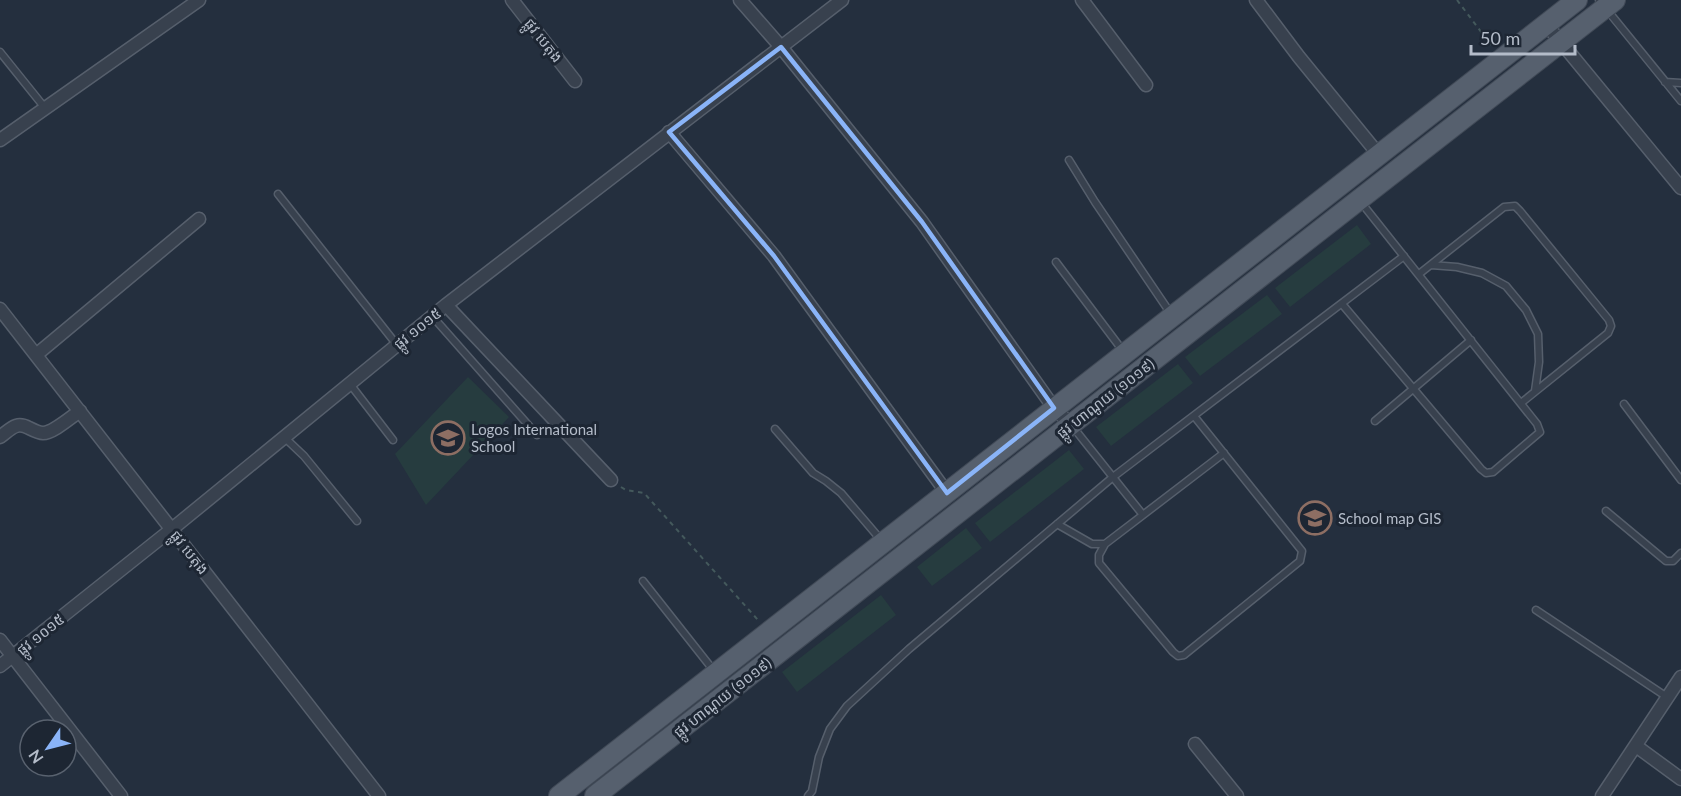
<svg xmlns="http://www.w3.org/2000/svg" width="1681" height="796" font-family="Lato,'Noto Sans Khmer',sans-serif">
  <rect width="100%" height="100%" fill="#242f3e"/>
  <!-- green -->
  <path fill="#263c3f" d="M 1357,225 L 1371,244 L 1290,307 L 1275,288 Z
    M 1267,295 L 1282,314 L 1200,376 L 1185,357 Z
    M 1178,364 L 1193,383 L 1111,446 L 1096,427 Z
    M 468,377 L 509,417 L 426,505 L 395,454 Z
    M 1069,450 L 1084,469 L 990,542 L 975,523 Z
    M 966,528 L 982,548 L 932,586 L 917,567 Z
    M 881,595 L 896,615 L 797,692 L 782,672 Z"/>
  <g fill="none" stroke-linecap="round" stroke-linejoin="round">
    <!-- lane casing -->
    <g stroke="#565f6c" stroke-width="9">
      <path id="lane" d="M 1599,0 L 1681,101
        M 0,52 L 45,108
        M 1665,82 L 1681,83
        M 1069,160 L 1095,202 L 1171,314
        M 278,194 L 397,345
        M 1056,262 L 1123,351
        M 1431,265 L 1457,267 L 1482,273 L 1506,286 L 1526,310 L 1538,334 L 1539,362 L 1535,391
        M 1419,274 L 1504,207 L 1515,206 L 1520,211 L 1609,320 L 1611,326 L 1608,333 L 1521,403
        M 1342,304 L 1481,469 L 1486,473 L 1493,472 L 1540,432 L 1537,424 L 1360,201
        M 433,317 L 537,435
        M 350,384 L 393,440
        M 1624,404 L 1681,480
        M 1194,416 L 1302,551 L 1300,561 L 1184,655 L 1178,656 L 1173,652 L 1099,563 L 1099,555 L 1105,544 L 1224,453
        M 1375,421 L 1471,340
        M 1073,427 L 1143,515
        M 775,429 L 813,473 L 826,481 L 841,493 L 881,540
        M 284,437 L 304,456 L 357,521
        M 1606,511 L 1666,561 L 1673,561 L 1681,553
        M 1057,524 L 1092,544 L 1105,544
        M 643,581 L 714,671
        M 1536,610 L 1667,697
        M 808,796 L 812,791 L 819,757 L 830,729 L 847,706 L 909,649 L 1113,477 L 1404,256"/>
    </g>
    <!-- street casing -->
    <g stroke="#565f6c" stroke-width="15">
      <path id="street" d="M 512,0 L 575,81
        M 740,0 L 781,47 L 922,222 L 1054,408 L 1071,425
        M 1082,0 L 1146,85
        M 1256,0 L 1299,57 L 1379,155
        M 1546,24 L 1681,188
        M 669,132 L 774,256 L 947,493
        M 0,140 L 199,0
        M 446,305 L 611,480
        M 0,309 L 379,796
        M 36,355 L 199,219
        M 0,437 C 11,429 16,421 29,428 C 33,430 39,433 43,433 C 53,433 71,417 80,411
        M 0,640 L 121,796
        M 0,666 L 172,529 L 446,305 L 842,0
        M 1195,744 L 1237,796
        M 1636,746 L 1681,779
        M 1602,796 L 1681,677"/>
    </g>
    <!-- primary casing -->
    <g stroke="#414a57" stroke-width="22">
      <path id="primary" d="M 559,796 L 1577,0
        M 595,796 L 1615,0"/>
    </g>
    <!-- path -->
    <path stroke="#44595c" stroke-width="2" stroke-dasharray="4.5 4.5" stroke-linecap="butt" d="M 1457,0 L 1491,45
      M 621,487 L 626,490 L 644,493 L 758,620"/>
    <!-- lane -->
    <use href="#lane" stroke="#38414e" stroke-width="6"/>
    <!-- street -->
    <use href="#street" stroke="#38414e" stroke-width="12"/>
    <!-- primary -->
    <use href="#primary" stroke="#56606e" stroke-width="20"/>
  </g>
  <!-- marked area -->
  <path fill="none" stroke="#8ab4f8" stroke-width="4.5" stroke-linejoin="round" d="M 781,47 L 922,222 L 1054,408 L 947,493 L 774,256 L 669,132 Z"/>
  <!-- icons -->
  <defs>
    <g id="school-ring" transform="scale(1.725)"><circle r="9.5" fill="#1d2633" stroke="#8d6e63" stroke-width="1.5"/><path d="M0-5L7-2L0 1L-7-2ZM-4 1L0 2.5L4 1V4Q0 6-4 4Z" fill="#8d6e63"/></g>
  </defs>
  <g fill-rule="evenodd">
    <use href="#school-ring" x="448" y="438"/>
    <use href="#school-ring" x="1315" y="518"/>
  </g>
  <g text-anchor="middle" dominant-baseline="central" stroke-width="6" stroke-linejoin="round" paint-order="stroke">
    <!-- street labels -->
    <g font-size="15" fill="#b4bcc9" stroke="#1d2633">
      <text transform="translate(544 40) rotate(52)">ផ្លូវ បេតុង</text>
      <text transform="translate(417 328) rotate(-39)">ផ្លូវ ១០១៥</text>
      <text transform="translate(1105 398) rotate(-38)">ផ្លូវ ហាណូយ (១០១៩)</text>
      <text transform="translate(190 552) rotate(52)">ផ្លូវ បេតុង</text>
      <text transform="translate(40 634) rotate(-39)">ផ្លូវ ១០១៥</text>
      <text transform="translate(722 697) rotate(-38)">ផ្លូវ ហាណូយ (១០១៩)</text>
    </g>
    <!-- poi labels -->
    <g font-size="15" fill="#b4bcc9" stroke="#1d2633" text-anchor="start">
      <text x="471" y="429">Logos International<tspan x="471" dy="17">School</tspan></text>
      <text x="1338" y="518">School map GIS</text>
    </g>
  </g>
  <!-- north arrow -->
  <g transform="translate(48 748) rotate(235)"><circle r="28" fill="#1d2633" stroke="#59626f" stroke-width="1.5"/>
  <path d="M0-4.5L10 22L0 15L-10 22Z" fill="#8ab4f8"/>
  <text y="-9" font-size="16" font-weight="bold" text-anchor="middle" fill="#b4bcc9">N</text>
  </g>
  <!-- scale -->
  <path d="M1471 45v9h104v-9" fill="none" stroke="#b4bcc9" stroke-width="3"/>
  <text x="1480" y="45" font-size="18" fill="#b4bcc9" stroke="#1d2633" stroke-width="4.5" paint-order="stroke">50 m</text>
</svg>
